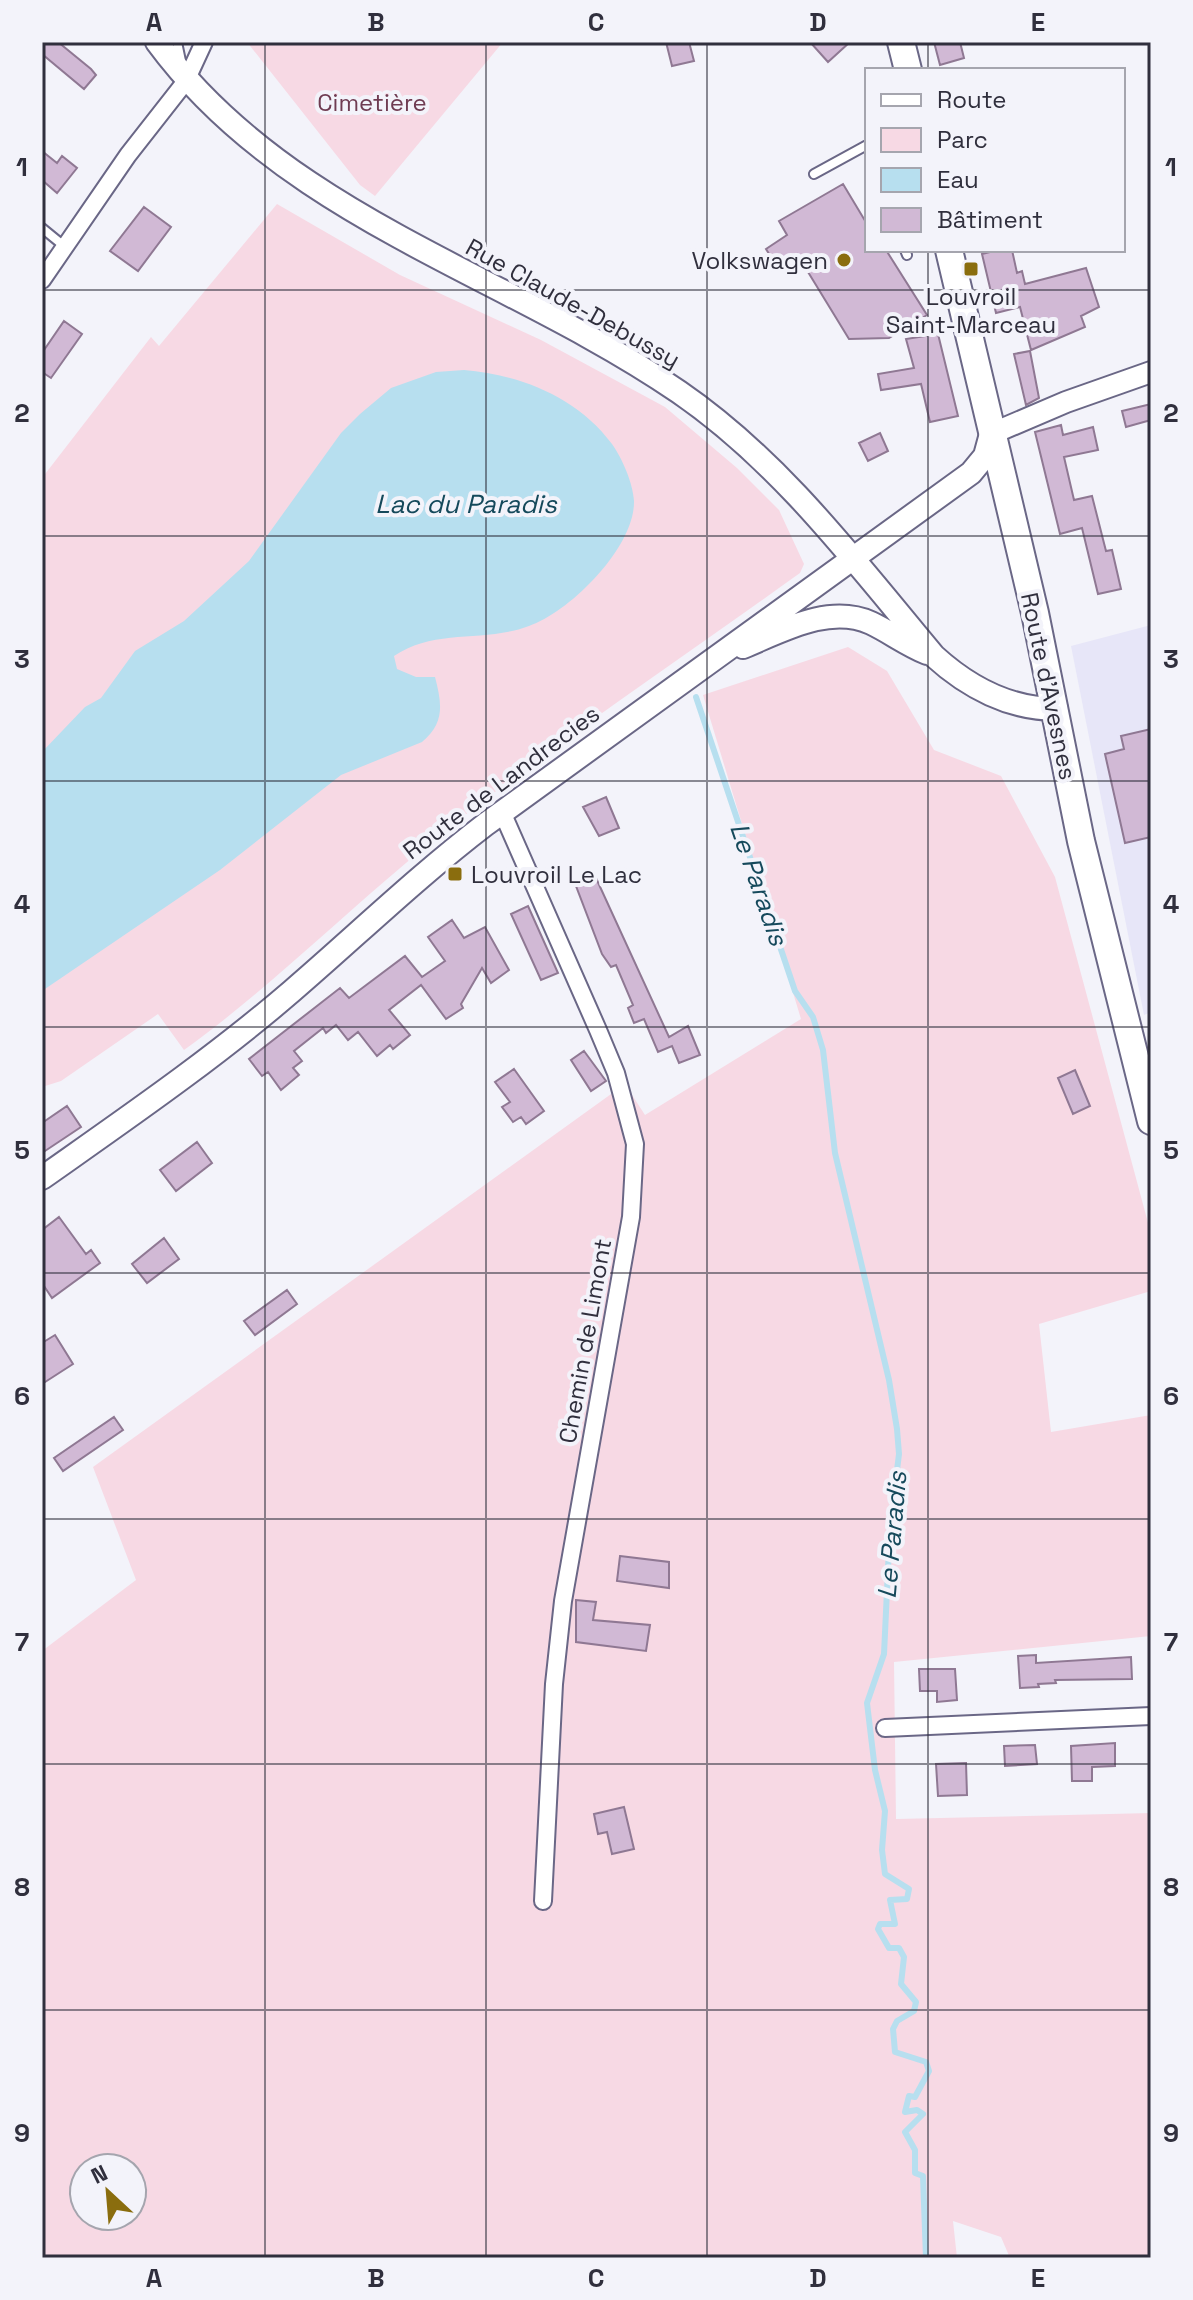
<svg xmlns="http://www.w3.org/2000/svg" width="1193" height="2300" font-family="'Space Grotesk',sans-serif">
  <rect width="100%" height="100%" fill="#f3f3fa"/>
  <!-- built -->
  <path fill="#e7e6f8" d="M 1151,625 L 1151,1012 L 1144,1015 L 1071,646 Z"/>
  <!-- green -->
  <path fill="#f7d9e4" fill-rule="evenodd" d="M 247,42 L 503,42 L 375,196 L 360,185 Z
    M 277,204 L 400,275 L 541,340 L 665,407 L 737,468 L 779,510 L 804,564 L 800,573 C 668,668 530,759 406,863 C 331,926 263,993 184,1050 L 158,1014 L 61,1081 L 42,1087 L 42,478 L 151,337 L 159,346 Z
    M 848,647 L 887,671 L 934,750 L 1001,776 L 1055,877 L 1151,1234 L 1151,1291 L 1039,1324 L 1051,1432 L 1151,1415 L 1151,1636 L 894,1662 L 896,1819 L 1151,1813 L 1151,2258 L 1010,2258 L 1001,2237 L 953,2221 L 957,2258 L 42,2258 L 42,1651 L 136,1580 L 93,1467 L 625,1084 L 645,1115 L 801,1019 L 703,695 ZM 84,2168 L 132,2168 L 132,2216 L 84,2216 Z"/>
  <!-- water -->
  <path fill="#b7dfef" d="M 464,370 C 521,375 577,397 612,444 C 622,458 633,483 634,501 C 635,547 570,612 529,626 C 484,643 435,628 394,656 L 397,669 L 416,677 L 435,677 C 442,704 445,723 422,742 L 341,775 L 220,870 L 42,991 L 42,752 L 85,707 L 101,698 L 135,651 L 184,621 L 249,561 L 341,433 L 360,414 L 391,388 L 436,372 Z"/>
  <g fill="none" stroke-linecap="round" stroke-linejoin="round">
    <!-- stream -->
    <path stroke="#b7dfef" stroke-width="6" d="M 696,697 L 795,991 L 813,1017 L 823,1050 L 835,1153 L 889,1380 L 897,1429 L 899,1454 L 890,1527 L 884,1654 L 867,1703 L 875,1770 L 885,1811 L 882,1850 L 885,1874 L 909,1889 L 907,1899 L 890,1900 L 895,1924 L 880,1924 L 878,1929 L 889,1948 L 899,1948 L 904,1957 L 901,1984 L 916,2002 L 914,2011 L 897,2021 L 893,2029 L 895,2052 L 926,2062 L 929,2071 L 915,2097 L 909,2096 L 905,2112 L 917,2110 L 923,2114 L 905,2132 L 915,2150 L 915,2173 L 923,2176 L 926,2258"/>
  </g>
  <!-- building -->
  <path fill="#d1b9d5" stroke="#8f7893" stroke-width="2" d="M 42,42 L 58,42 L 91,69 L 96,75 L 84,89 L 42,54 Z
    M 666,42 L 689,42 L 694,61 L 672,66 Z
    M 810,42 L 850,42 L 828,62 Z
    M 934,42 L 960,42 L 964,58 L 940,65 Z
    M 42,151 L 57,163 L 62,156 L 77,168 L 57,193 L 42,180 Z
    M 843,184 L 867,224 L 867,250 L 886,250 L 927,315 L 889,338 L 849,339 L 797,254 L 776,265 L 766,249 L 787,235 L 779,221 Z
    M 144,207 L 171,227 L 138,271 L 110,251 Z
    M 998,250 L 1012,250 L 1017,273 L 1022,271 L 1025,284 L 1086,268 L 1099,307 L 1081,316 L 1085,327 L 1031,350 L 1020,307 L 996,313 L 982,254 Z
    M 64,321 L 82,334 L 51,378 L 42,372 L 42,353 Z
    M 938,334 L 958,416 L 930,422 L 921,384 L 881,390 L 878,374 L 914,368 L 906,339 Z
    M 1030,351 L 1039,398 L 1026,405 L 1014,354 Z
    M 1151,404 L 1151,420 L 1126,427 L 1122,411 Z
    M 1061,425 L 1063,435 L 1093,427 L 1098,450 L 1064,457 L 1074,500 L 1092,496 L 1106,551 L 1112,550 L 1121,589 L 1098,594 L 1082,528 L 1060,534 L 1035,432 Z
    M 880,433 L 888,451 L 868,461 L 859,443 Z
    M 1151,729 L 1151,837 L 1125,843 L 1105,754 L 1124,749 L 1121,736 Z
    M 606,797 L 619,828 L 599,836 L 583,807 Z
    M 596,878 L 669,1037 L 688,1026 L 700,1055 L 679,1063 L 672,1046 L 658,1052 L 644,1019 L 634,1023 L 628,1008 L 633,1005 L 616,965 L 611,967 L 602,954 L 576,886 Z
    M 528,906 L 558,973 L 541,980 L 511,914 Z
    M 452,920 L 464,938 L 485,927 L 509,970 L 491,983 L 482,968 L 461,1004 L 463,1008 L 446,1019 L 421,985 L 389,1010 L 410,1035 L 393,1049 L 390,1045 L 377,1056 L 358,1032 L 348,1040 L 336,1025 L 326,1033 L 323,1028 L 294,1051 L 302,1061 L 293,1068 L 299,1075 L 281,1090 L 268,1072 L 262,1076 L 249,1059 L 340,988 L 349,998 L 405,956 L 422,977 L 445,961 L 428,937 Z
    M 584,1051 L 606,1081 L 591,1091 L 571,1060 Z
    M 514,1069 L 544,1111 L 526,1124 L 521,1117 L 513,1122 L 502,1107 L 510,1102 L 495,1082 Z
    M 1075,1070 L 1090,1106 L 1073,1114 L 1058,1078 Z
    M 67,1106 L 81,1127 L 42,1153 L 42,1123 Z
    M 197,1142 L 212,1163 L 176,1191 L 160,1170 Z
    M 59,1217 L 86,1254 L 91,1250 L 100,1263 L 52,1298 L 42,1283 L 42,1230 Z
    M 164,1238 L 179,1259 L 147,1283 L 132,1264 Z
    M 287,1290 L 297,1304 L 255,1335 L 244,1321 Z
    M 55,1335 L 73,1364 L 42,1384 L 42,1343 Z
    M 114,1417 L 123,1430 L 63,1471 L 54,1458 Z
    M 620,1556 L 669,1562 L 669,1588 L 617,1581 Z
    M 576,1600 L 596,1602 L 593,1620 L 650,1625 L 646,1651 L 576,1642 Z
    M 1036,1655 L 1036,1663 L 1131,1657 L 1132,1679 L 1055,1680 L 1056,1683 L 1038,1684 L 1039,1687 L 1020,1688 L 1018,1656 Z
    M 919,1669 L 955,1669 L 957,1700 L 937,1702 L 937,1691 L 920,1691 Z
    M 1115,1743 L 1115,1766 L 1092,1767 L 1092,1781 L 1072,1781 L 1071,1746 Z
    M 1035,1745 L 1037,1764 L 1005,1766 L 1004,1746 Z
    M 966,1763 L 967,1795 L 938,1796 L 936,1764 Z
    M 624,1807 L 634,1849 L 612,1854 L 607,1832 L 598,1834 L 594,1814 Z"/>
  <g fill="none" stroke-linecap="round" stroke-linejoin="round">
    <!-- service casing -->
    <g stroke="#6a6786" stroke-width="12">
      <path id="service" d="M 177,42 L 181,61
        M 814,174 L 867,145
        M 42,228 L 64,246
        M 905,250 L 907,255"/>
    </g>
    <!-- minor casing -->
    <g stroke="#6a6786" stroke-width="20">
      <path id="minor" d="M 42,280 L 128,155 L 186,81 L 204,42
        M 502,812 L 598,1030 L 616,1073 L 635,1144 L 631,1217 L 563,1601 L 554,1684 L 543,1901
        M 885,1728 L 1151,1716"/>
    </g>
    <!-- tertiary casing -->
    <g stroke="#6a6786" stroke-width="24">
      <path id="tertiary" d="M 991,434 L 1066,402 L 1151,372"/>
    </g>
    <!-- secondary casing -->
    <g stroke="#6a6786" stroke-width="26">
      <path id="secondary" d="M 157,42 C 286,217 507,274 679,392 C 781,462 856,563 934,656 C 968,687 1010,709 1056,709
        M 743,647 C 782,631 829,604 871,623 C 890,632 907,645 927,653
        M 42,1178 C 127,1118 213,1059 292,991 C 357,935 418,876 486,824 L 971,473 L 985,456 L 991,434"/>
    </g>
    <!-- primary casing -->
    <g stroke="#6a6786" stroke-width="30">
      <path id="primary" d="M 901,42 L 908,70
        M 949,250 L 1035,613 L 1081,841 L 1151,1121"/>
    </g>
    <!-- service -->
    <use href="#service" stroke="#fff" stroke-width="8"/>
    <!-- minor -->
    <use href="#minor" stroke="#fff" stroke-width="16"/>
    <!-- tertiary -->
    <use href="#tertiary" stroke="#fff" stroke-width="20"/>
    <!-- secondary -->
    <use href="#secondary" stroke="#fff" stroke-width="22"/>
    <!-- primary -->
    <use href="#primary" stroke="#fff" stroke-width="26"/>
  </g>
  <!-- grid -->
  <path fill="none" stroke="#302f3d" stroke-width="2" stroke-opacity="0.55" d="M 265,42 L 265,2258M 486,42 L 486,2258M 707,42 L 707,2258M 928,42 L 928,70M 928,250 L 928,2258M 42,290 L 1151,290M 42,536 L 1151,536M 42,781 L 1151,781M 42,1027 L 1151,1027M 42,1273 L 1151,1273M 42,1519 L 1151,1519M 42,1764 L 1151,1764M 42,2010 L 1151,2010"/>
  <!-- markers -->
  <g fill="#8a6d0e" stroke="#f3f3fa" stroke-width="3">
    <circle cx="844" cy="260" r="8"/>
    <rect x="963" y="261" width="16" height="16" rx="4"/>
    <rect x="447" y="866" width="16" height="16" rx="4"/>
  </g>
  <g text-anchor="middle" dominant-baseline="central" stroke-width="8" stroke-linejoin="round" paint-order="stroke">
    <!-- park labels -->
    <g font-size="24" fill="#6f3c52" stroke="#f3f3fa">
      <text x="372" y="102">Cimetière</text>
    </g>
    <!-- poi labels -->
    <g font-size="24" fill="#302f3d" stroke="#f3f3fa" text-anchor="end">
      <text x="828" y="260">Volkswagen</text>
      <text x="971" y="296" text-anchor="middle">Louvroil<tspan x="971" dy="28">Saint-Marceau</tspan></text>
      <text x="471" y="874" text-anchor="start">Louvroil Le Lac</text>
    </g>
    <!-- street labels -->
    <g font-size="24" fill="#302f3d" stroke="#f3f3fa">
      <text transform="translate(573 303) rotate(29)">Rue Claude-Debussy</text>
      <text transform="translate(1049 686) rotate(78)">Route d'Avesnes</text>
      <text transform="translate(501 782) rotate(-37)">Route de Landrecies</text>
      <text transform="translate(585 1341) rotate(-80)">Chemin de Limont</text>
    </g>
    <!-- water labels -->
    <g font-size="26" font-style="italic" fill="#15495b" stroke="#f3f3fa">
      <text x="466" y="504">Lac du Paradis</text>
      <text transform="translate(759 884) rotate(71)">Le Paradis</text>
      <text transform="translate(892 1535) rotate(-85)">Le Paradis</text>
    </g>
  </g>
  <!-- border -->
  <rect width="1193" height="2300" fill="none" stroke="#f3f3fa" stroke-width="88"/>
  <!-- legend -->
  <rect x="865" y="68" width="260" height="184" fill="#f3f3fa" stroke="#a5a5ae" stroke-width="2"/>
  <rect x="881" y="94" width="40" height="12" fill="#ffffff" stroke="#a5a5ae" stroke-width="2"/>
  <text x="937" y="108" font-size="24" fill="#302f3d">Route</text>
  <rect x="881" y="128" width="40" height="24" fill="#f7d9e4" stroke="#a5a5ae" stroke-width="2"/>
  <text x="937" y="148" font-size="24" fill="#302f3d">Parc</text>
  <rect x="881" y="168" width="40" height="24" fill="#b7dfef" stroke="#a5a5ae" stroke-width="2"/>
  <text x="937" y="188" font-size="24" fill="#302f3d">Eau</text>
  <rect x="881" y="208" width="40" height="24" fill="#d1b9d5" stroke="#a5a5ae" stroke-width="2"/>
  <text x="937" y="228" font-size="24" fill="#302f3d">Bâtiment</text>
  <!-- north arrow -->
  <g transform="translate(108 2192) rotate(334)"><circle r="38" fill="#f3f3fa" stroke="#a5a5ae" stroke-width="2"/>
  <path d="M0-6L14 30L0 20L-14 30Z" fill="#8a6d0e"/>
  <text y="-12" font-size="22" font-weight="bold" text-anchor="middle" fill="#302f3d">N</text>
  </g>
  <rect x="44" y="44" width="1105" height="2212" fill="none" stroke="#302f3d" stroke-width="3"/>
  <g font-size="26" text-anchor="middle" font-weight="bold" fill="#302f3d">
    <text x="154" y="31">A</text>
    <text x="376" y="31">B</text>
    <text x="596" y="31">C</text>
    <text x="818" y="31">D</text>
    <text x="1038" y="31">E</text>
    <text x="22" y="176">1</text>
    <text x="1171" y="176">1</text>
    <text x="22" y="422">2</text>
    <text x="1171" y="422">2</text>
    <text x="22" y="668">3</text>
    <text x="1171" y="668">3</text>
    <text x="22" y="913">4</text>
    <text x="1171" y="913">4</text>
    <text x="22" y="1159">5</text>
    <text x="1171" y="1159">5</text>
    <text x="22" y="1405">6</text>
    <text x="1171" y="1405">6</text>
    <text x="22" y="1651">7</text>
    <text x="1171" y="1651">7</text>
    <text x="22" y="1896">8</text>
    <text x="1171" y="1896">8</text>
    <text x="22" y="2142">9</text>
    <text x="1171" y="2142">9</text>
    <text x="154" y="2287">A</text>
    <text x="376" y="2287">B</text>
    <text x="596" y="2287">C</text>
    <text x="818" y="2287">D</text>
    <text x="1038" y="2287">E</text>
  </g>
</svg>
